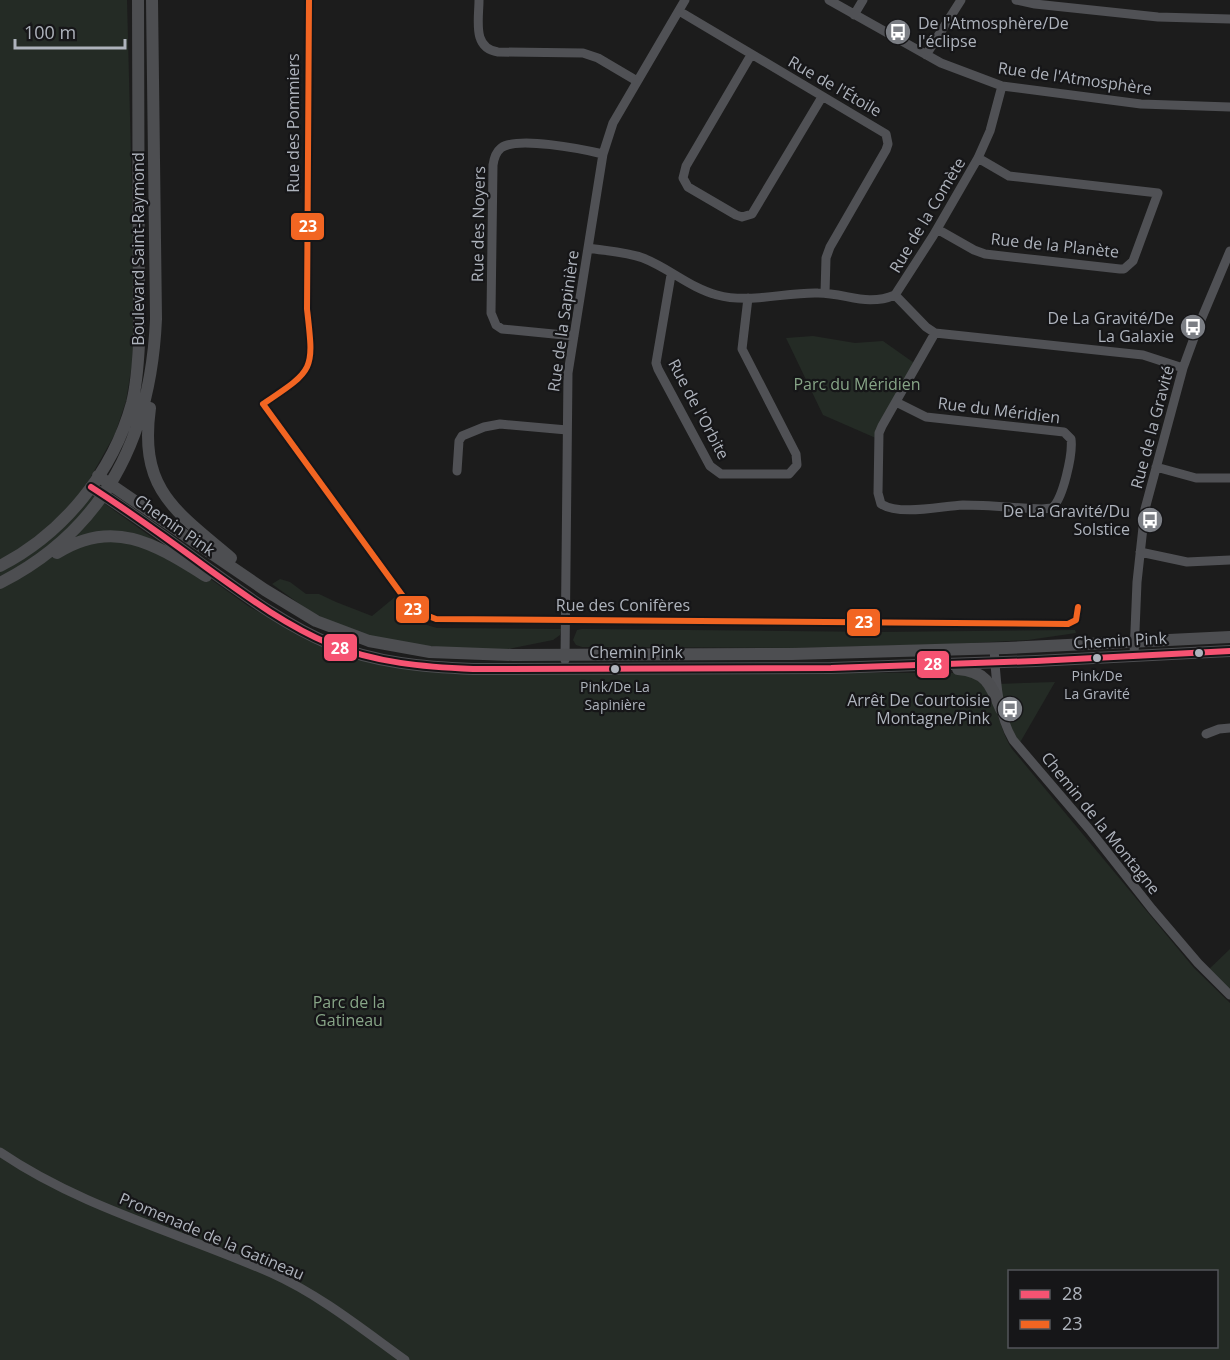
<svg xmlns="http://www.w3.org/2000/svg" width="1230" height="1360" font-family="'Open Sans',sans-serif">
  <rect width="100%" height="100%" fill="#1c1c1c"/>
  <!-- green -->
  <path fill="#242b25" fill-rule="evenodd" d="M 0,0 L 127,0 L 135,312 L 132,364 L 126,401 L 115,434 L 84,489 L 251,608 L 318,644 L 475,672 L 961,673 C 999,683 994,721 1012,749 L 1194,968 L 1230,1003 L 1230,1360 L 0,1360 ZM 1010,1272 L 1216,1272 L 1216,1346 L 1010,1346 Z
    M 813,336 L 855,343 L 883,341 L 917,365 L 878,439 L 823,415 L 786,338 Z
    M 280,579 L 290,582 L 306,594 L 319,594 L 336,602 L 372,616 L 395,597 C 406,614 417,623 437,628 L 561,629 L 560,635 L 553,640 L 508,649 L 448,649 L 381,640 L 325,619 L 305,608 L 272,584 Z
    M 582,629 L 880,632 L 1075,630 L 1076,633 L 1028,640 L 954,644 L 794,648 L 582,647 L 576,645 L 573,640 L 577,630 Z
    M 1055,682 L 1018,746 L 1009,732 L 997,684 Z
    M 1230,949 L 1230,995 L 1206,972 Z"/>
  <g fill="none" stroke-linecap="round" stroke-linejoin="round">
    <!-- minor -->
    <path stroke="#505155" stroke-width="9" d="M 309,0 L 307,309 C 314,371 315,369 263,404 L 413,610 L 436,619 L 1068,624 L 1076,620 L 1078,607
      M 479,0 C 479,20 472,48 498,52 L 583,53 L 598,58 L 637,81
      M 829,0 L 941,63 L 1002,86 L 1141,104 L 1230,107
      M 1016,0 L 1035,4 L 1158,17 L 1230,19
      M 679,11 L 886,134 L 888,144 L 886,150 L 830,247 L 826,258 L 825,293
      M 854,15 L 863,0
      M 751,55 L 686,166 L 683,178 L 688,187 L 736,215 L 742,217 L 752,214 L 822,97
      M 926,55 L 961,0
      M 937,229 L 974,250 L 985,254 L 1120,269 L 1124,269 L 1133,261 L 1158,193 L 1009,176 L 978,158
      M 588,248 C 606,251 626,252 643,258 C 669,268 690,288 717,295 C 750,304 785,292 818,293 C 847,293 866,307 895,295 L 933,236 L 978,158 L 990,131 L 1002,86
      M 671,275 L 656,363 L 658,369 L 710,466 L 721,474 L 789,474 L 797,465 L 796,454 L 742,349 L 748,298
      M 895,295 L 926,327 L 935,333 L 1143,355 L 1183,368
      M 574,336 L 502,329 L 496,325 L 491,313 L 493,165 C 494,158 496,152 501,148 C 517,136 582,149 603,154
      M 896,402 L 926,417 L 1064,432 L 1071,439 C 1073,454 1063,499 1052,508 L 1042,509 C 1016,508 989,505 963,505 C 941,506 901,516 881,504 L 878,493 L 879,433 L 882,426 L 935,333
      M 1156,467 L 1196,478 L 1230,478
      M 457,471 L 459,441 L 462,436 L 484,427 L 500,424 L 567,430
      M 1140,552 L 1187,562 L 1230,560
      M 994,648 C 996,678 997,713 1013,740 L 1089,829 L 1152,909 L 1198,963 L 1230,995
      M 1134,655 L 1137,582 L 1145,509 L 1183,368 L 1198,327 L 1230,251
      M 565,660 L 568,373 L 603,154 L 613,123 L 685,0
      M 1206,734 L 1219,729 L 1230,728
      M 0,1152 C 82,1208 181,1233 271,1273 C 320,1295 362,1329 405,1360"/>
    <!-- major -->
    <path stroke="#4d4e51" stroke-width="12" d="M 150,408 C 139,489 174,510 231,558
      M 98,476 L 265,590 L 316,621 L 369,641 L 430,652 L 513,655 L 792,654 L 1006,648 L 1230,637
      M 91,487 C 130,512 169,540 207,568 C 246,596 285,625 330,644 C 375,663 425,667 473,669 L 831,668 L 1036,661 L 1230,651
      M 57,553 C 114,517 156,545 206,576
      M 0,566 C 64,533 113,472 132,403 C 137,383 138,363 139,344 L 138,0
      M 0,583 C 106,529 151,434 156,319 L 152,0
      M 958,669 C 986,671 991,685 1001,709"/>
    <!-- bus-1 casing -->
    <g stroke="#161618" stroke-width="10">
      <path id="bus-1" d="M 91,487 C 130,512 169,540 207,568 C 246,596 285,625 330,644 C 375,663 425,667 473,669 L 831,668 L 1036,661 L 1230,651"/>
    </g>
    <!-- bus-2 casing -->
    <g stroke="#161618" stroke-width="10">
      <path id="bus-2" d="M 309,0 L 307,309 C 314,371 315,369 263,404 L 413,610 L 436,619 L 1068,624 L 1076,620 L 1078,607"/>
    </g>
    <!-- bus-1 -->
    <use href="#bus-1" stroke="#f65372" stroke-width="6"/>
    <!-- bus-2 -->
    <use href="#bus-2" stroke="#f26522" stroke-width="6"/>
  </g>
  <!-- icons -->
  <defs>
    <g id="bus-disc" transform="scale(1.35)"><circle r="9.5" fill="#7b7e84" stroke="#161618"/><path d="M-5-6H5V4H4V6H2V4H-2V6H-4V4H-5ZM-3.5-4V0h7V-4ZM-3.5 1.2v1.5H-2V1.2ZM2 1.2v1.5H3.5V1.2Z" fill="#fff"/></g>
  </defs>
  <g fill-rule="evenodd">
    <use href="#bus-disc" x="898" y="32"/>
    <use href="#bus-disc" x="1193" y="327"/>
    <use href="#bus-disc" x="1150" y="520"/>
    <use href="#bus-disc" x="1010" y="709"/>
  </g>
  <!-- markers -->
  <g fill="#aeb3bc" stroke="#161618" stroke-width="2">
    <circle cx="1199" cy="653" r="5"/>
    <circle cx="1097" cy="658" r="5"/>
    <circle cx="615" cy="669" r="5"/>
  </g>
  <g text-anchor="middle" dominant-baseline="central" stroke-width="4.5" stroke-linejoin="round" paint-order="stroke">
    <!-- bus labels -->
    <g font-size="14" fill="#aeb3bc" stroke="#161618">
      <text x="1097" y="675">Pink/De<tspan x="1097" dy="18">La Gravité</tspan></text>
      <text x="615" y="686">Pink/De La<tspan x="615" dy="18">Sapinière</tspan></text>
    </g>
    <!-- poi labels -->
    <g font-size="16" fill="#aeb3bc" stroke="#161618" text-anchor="end">
      <text x="918" y="23" text-anchor="start">De l'Atmosphère/De<tspan x="918" dy="18">l'éclipse</tspan></text>
      <text x="1174" y="318">De La Gravité/De<tspan x="1174" dy="18">La Galaxie</tspan></text>
      <text x="1130" y="511">De La Gravité/Du<tspan x="1130" dy="18">Solstice</tspan></text>
      <text x="990" y="700">Arrêt De Courtoisie<tspan x="990" dy="18">Montagne/Pink</tspan></text>
    </g>
    <!-- street labels -->
    <g font-size="16" fill="#aeb3bc" stroke="#161618">
      <text transform="translate(1075 78) rotate(8)">Rue de l'Atmosphère</text>
      <text transform="translate(835 86) rotate(30)">Rue de l'Étoile</text>
      <text transform="translate(293 123) rotate(-90)">Rue des Pommiers</text>
      <text transform="translate(927 215) rotate(-59)">Rue de la Comète</text>
      <text transform="translate(478 224) rotate(-89)">Rue des Noyers</text>
      <text transform="translate(1055 245) rotate(6)">Rue de la Planète</text>
      <text transform="translate(138 249) rotate(-90)">Boulevard Saint-Raymond</text>
      <text transform="translate(563 321) rotate(-82)">Rue de la Sapinière</text>
      <text transform="translate(699 409) rotate(62)">Rue de l'Orbite</text>
      <text transform="translate(999 410) rotate(7)">Rue du Méridien</text>
      <text transform="translate(1152 427) rotate(-75)">Rue de la Gravité</text>
      <text transform="translate(175 525) rotate(35)">Chemin Pink</text>
      <text x="623" y="605">Rue des Conifères</text>
      <text transform="translate(1120 640) rotate(-3)">Chemin Pink</text>
      <text x="636" y="652">Chemin Pink</text>
      <text transform="translate(1101 823) rotate(51)">Chemin de la Montagne</text>
      <text transform="translate(212 1236) rotate(23)">Promenade de la Gatineau</text>
    </g>
    <!-- park labels -->
    <g font-size="16" fill="#87a587" stroke="#161618">
      <text x="857" y="384">Parc du Méridien</text>
      <text x="349" y="1002">Parc de la<tspan x="349" dy="18">Gatineau</tspan></text>
    </g>
  </g>
  <g stroke="#161618" stroke-width="2">
    <rect x="290" y="212" width="35" height="29" rx="6" fill="#f26522"/>
    <rect x="395" y="595" width="35" height="29" rx="6" fill="#f26522"/>
    <rect x="846" y="608" width="35" height="29" rx="6" fill="#f26522"/>
    <rect x="323" y="633" width="35" height="29" rx="6" fill="#f65372"/>
    <rect x="916" y="650" width="34" height="29" rx="6" fill="#f65372"/>
  </g>
  <g font-size="16" text-anchor="middle" font-weight="bold" fill="#fff">
    <text x="308" y="232">23</text>
    <text x="413" y="615">23</text>
    <text x="864" y="628">23</text>
    <text x="340" y="654">28</text>
    <text x="933" y="670">28</text>
  </g>
  <!-- legend -->
  <rect x="1008" y="1270" width="210" height="78" fill="#161618" stroke="#53555a" stroke-width="1.5"/>
  <rect x="1020" y="1290" width="30" height="9" fill="#f65372" stroke="#53555a" stroke-width="1.5"/>
  <text x="1062" y="1300" font-size="18" fill="#aeb3bc">28</text>
  <rect x="1020" y="1320" width="30" height="9" fill="#f26522" stroke="#53555a" stroke-width="1.5"/>
  <text x="1062" y="1330" font-size="18" fill="#aeb3bc">23</text>
  <!-- scale -->
  <path d="M15 39v9h110v-9" fill="none" stroke="#aeb3bc" stroke-width="3"/>
  <text x="24" y="39" font-size="18" fill="#aeb3bc" stroke="#161618" stroke-width="4.5" paint-order="stroke">100 m</text>
</svg>
